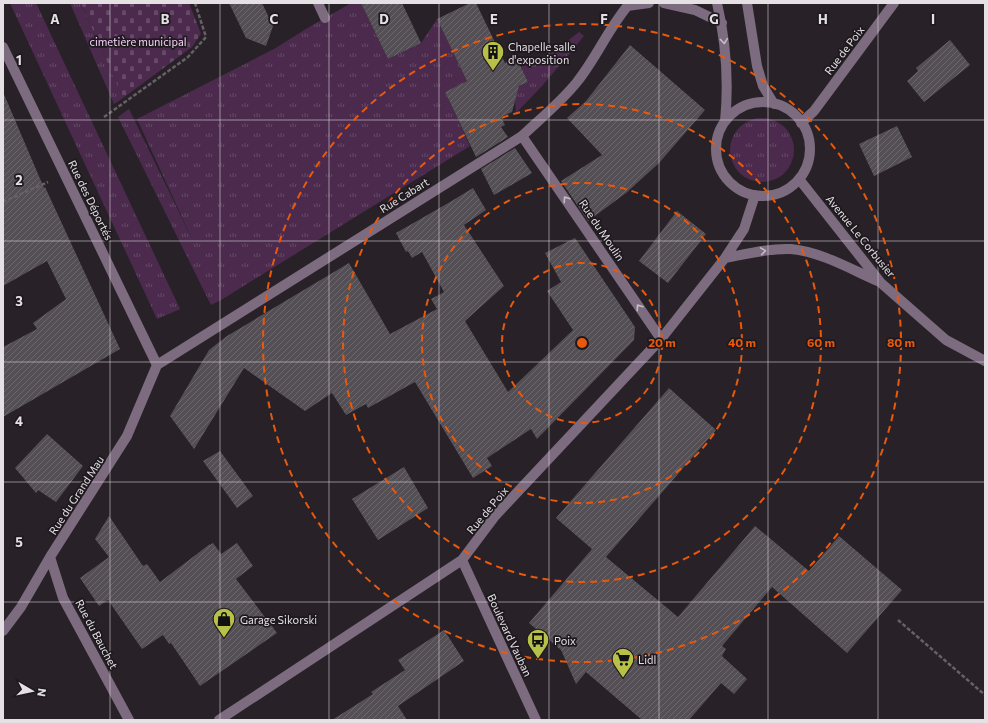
<svg xmlns="http://www.w3.org/2000/svg" width="988" height="723" font-family="Commissioner,sans-serif">
  <defs>
    <pattern id="grass-tufts" width="24" height="20" patternUnits="userSpaceOnUse"><rect width="24" height="20" fill="#4b2a4e"/><path d="M3 7l-1-3M5 7V3M7 7l1-3M15 17l-1-3M17 17v-4M19 17l1-3" fill="none" stroke="#654967"/></pattern>
    <pattern id="cemetery-stones" width="16" height="16" patternUnits="userSpaceOnUse"><rect width="16" height="16" fill="#4b2a4e"/><path d="M2 7V4a2 2 0 0 1 4 0v3zM10 15v-3a2 2 0 0 1 4 0v3z" fill="#654967"/></pattern>
    <pattern id="building-hatch" width="6" height="6" patternUnits="userSpaceOnUse"><rect width="6" height="6" fill="#544e55"/><path d="M-1 1l2-2M0 6l6-6M5 7l2-2" fill="none" stroke="#6c676d"/></pattern>
  </defs>
  <rect width="100%" height="100%" fill="#282228"/>
  <!-- grass -->
  <path fill="url(#grass-tufts)" d="M 10,3 L 36,3 L 180,309 L 157,319 Z
    M 70,3 L 81,3 L 123,98 L 114,104 Z
    M 351,3 L 361,3 L 388,59 L 421,43 L 437,19 L 467,81 L 445,92 L 470,146 L 221,300 L 211,305 L 118,117 L 129,109 L 193,241 L 137,119 L 274,49 L 306,29 Z
    M 579,32 L 584,36 L 542,86 L 516,113 L 515,100 L 511,90 L 528,82 L 521,67 L 555,51 Z
    M730 150a32 32 0 1 1 64 0a32 32 0 1 1-64 0Z"/>
  <!-- cemetery -->
  <path fill="url(#cemetery-stones)" d="M 81,3 L 189,3 L 201,34 L 192,47 L 123,98 Z"/>
  <!-- building -->
  <path fill="url(#building-hatch)" d="M 229,3 L 262,3 L 273,26 L 266,46 L 246,38 Z
    M 361,3 L 402,3 L 421,43 L 388,59 Z
    M 470,3 L 476,3 L 505,63 L 516,57 L 528,82 L 519,86 L 512,112 L 501,117 L 505,125 L 501,127 L 508,137 L 476,157 L 445,92 L 467,81 L 437,19 Z
    M 950,40 L 970,65 L 924,102 L 907,81 L 918,71 L 916,68 Z
    M 630,45 L 705,110 L 659,163 L 626,193 L 588,221 L 561,181 L 602,155 L 567,118 L 586,101 Z
    M 3,92 L 44,188 L 45,187 L 120,349 L 3,417 L 3,347 L 37,329 L 33,323 L 66,299 L 47,261 L 3,286 Z
    M 897,126 L 912,157 L 874,176 L 859,144 Z
    M 515,148 L 532,173 L 494,195 L 481,169 Z
    M 473,188 L 486,210 L 464,225 L 504,286 L 465,321 L 508,392 L 573,330 L 547,291 L 561,282 L 545,253 L 575,238 L 635,327 L 634,340 L 537,439 L 531,429 L 487,458 L 492,466 L 473,478 L 415,382 L 368,408 L 366,404 L 346,415 L 332,393 L 305,411 L 244,368 L 194,449 L 170,416 L 209,350 L 227,336 L 349,263 L 390,334 L 437,309 L 431,299 L 444,292 L 422,252 L 412,258 L 408,251 L 406,252 L 396,233 L 450,202 Z
    M 677,211 L 706,234 L 668,283 L 639,261 Z
    M 669,388 L 716,430 L 606,557 L 678,617 L 755,526 L 809,571 L 839,536 L 902,590 L 847,653 L 772,587 L 722,646 L 726,649 L 722,656 L 747,679 L 734,694 L 721,683 L 689,720 L 642,720 L 586,672 L 576,684 L 561,650 L 529,623 L 592,549 L 556,518 Z
    M 47,434 L 83,466 L 56,502 L 38,490 L 36,493 L 15,468 Z
    M 220,451 L 253,496 L 237,508 L 203,461 Z
    M 404,467 L 428,508 L 378,540 L 352,499 Z
    M 109,516 L 143,566 L 147,564 L 160,582 L 210,544 L 210,545 L 213,543 L 221,554 L 237,543 L 253,566 L 236,579 L 277,633 L 200,686 L 171,643 L 169,644 L 163,635 L 142,649 L 108,600 L 99,606 L 80,578 L 109,557 L 95,539 Z
    M 444,630 L 464,661 L 398,706 L 407,720 L 332,720 L 373,694 L 371,692 L 405,670 L 398,660 Z"/>
  <g fill="none" stroke-linecap="round" stroke-linejoin="round">
    <!-- path -->
    <path stroke="#676167" stroke-width="2.5" stroke-dasharray="4 2" stroke-linecap="butt" d="M 104,117 L 188,57 L 206,37 L 195,3
      M 3,202 L 48,182
      M 898,620 L 985,695"/>
    <!-- minor -->
    <path stroke="#7d6b7f" stroke-width="10" d="M 318,3 L 325,18
      M 664,3 L 695,10 L 722,23
      M 717,3 C 726,42 729,81 725,121
      M 747,3 L 757,66 L 763,86 L 774,104
      M 627,6 L 649,3
      M 3,47 L 157,365
      M716 149a47 47 0 1 1 94 0a47 47 0 1 1-94 0Z
      M 801,123 L 814,111 L 894,3
      M 522,136 L 661,339
      M 799,179 L 881,283 L 946,340 L 985,361
      M 725,258 C 746,254 769,248 791,249 C 822,252 852,270 880,282
      M 157,365 L 522,136 C 541,118 561,102 577,82 C 597,57 609,27 630,3
      M 50,557 L 63,598 L 129,720
      M 462,560 L 536,720
      M 3,631 L 21,607 L 50,557 L 127,436 L 157,365
      M 219,720 L 462,560 L 495,516 L 661,339 L 725,258 L 744,229 L 755,195"/>
  </g>
  <!-- one-way arrows -->
  <defs><path id="oneway-chevron" d="M-2-3.5L2.5 0L-2 3.5" fill="none" stroke-width="1.6" stroke-linecap="round" stroke-linejoin="round"/></defs>
  <g stroke="#c5bdc6">
    <use href="#oneway-chevron" transform="translate(724 41) rotate(84)"/>
    <use href="#oneway-chevron" transform="translate(566 199) rotate(-124)"/>
    <use href="#oneway-chevron" transform="translate(763 251) rotate(-9)"/>
    <use href="#oneway-chevron" transform="translate(639 307) rotate(-124)"/>
  </g>
  <!-- grid -->
  <path fill="none" stroke="#e4e0e4" stroke-width="1" stroke-opacity="0.55" d="M 110,3 L 110,720M 220,3 L 220,720M 329,3 L 329,720M 439,3 L 439,720M 549,3 L 549,720M 659,3 L 659,720M 768,3 L 768,720M 878,3 L 878,720M 3,120 L 985,120M 3,241 L 985,241M 3,362 L 985,362M 3,482 L 985,482M 3,602 L 985,602"/>
  <!-- distance rings -->
  <g fill="none" stroke="#e8590c" stroke-width="2" stroke-dasharray="7 5">
    <circle cx="582" cy="343" r="80"/>
    <circle cx="582" cy="343" r="160"/>
    <circle cx="582" cy="343" r="239"/>
    <circle cx="582" cy="343" r="319"/>
  </g>
  <!-- icons -->
  <defs>
    <g id="building-pin" transform="scale(1.15)"><path d="M0 17L-7.5 6A9.5 9.5 0 1 1 7.5 6Z" fill="#b7c148" stroke="#1e191e"/><path d="M-4-6H4V6H1V3H-1V6H-4ZM-2.5-4.3h1.7v1.8h-1.7ZM.8-4.3h1.7v1.8H.8ZM-2.5-1h1.7V.8h-1.7ZM.8-1h1.7V.8H.8Z" fill="#111"/></g>
    <g id="shop-pin" transform="scale(1.15)"><path d="M0 17L-7.5 6A9.5 9.5 0 1 1 7.5 6Z" fill="#b7c148" stroke="#1e191e"/><path d="M-5-2.5h2.3a2.7 3.5 0 0 1 5.4 0H5L5.5 6h-11ZM-1.5-2.5h3a1.5 2.3 0 0 0-3 0Z" fill="#111"/></g>
    <g id="bus-pin" transform="scale(1.15)"><path d="M0 17L-7.5 6A9.5 9.5 0 1 1 7.5 6Z" fill="#b7c148" stroke="#1e191e"/><path d="M-5-6H5V4H4V6H2V4H-2V6H-4V4H-5ZM-3.5-4V0h7V-4ZM-3.5 1.2v1.5H-2V1.2ZM2 1.2v1.5H3.5V1.2Z" fill="#111"/></g>
    <g id="supermarket-pin" transform="scale(1.15)"><path d="M0 17L-7.5 6A9.5 9.5 0 1 1 7.5 6Z" fill="#b7c148" stroke="#1e191e"/><path d="M-6-5.5h2.5l.6 2H6L4.5 2H-2.5L-4.4-4H-6ZM-1.5 3.2a1.3 1.3 0 1 0 .1 0ZM3 3.2a1.3 1.3 0 1 0 .1 0Z" fill="#111"/></g>
  </defs>
  <g fill-rule="evenodd">
    <use href="#building-pin" x="493" y="52"/>
    <use href="#shop-pin" x="224" y="619"/>
    <use href="#bus-pin" x="538" y="640"/>
    <use href="#supermarket-pin" x="623" y="659"/>
  </g>
  <g text-anchor="middle" dominant-baseline="central" stroke-width="3.5" stroke-linejoin="round" paint-order="stroke">
    <!-- park labels -->
    <g font-size="11" fill="#fad4fd" stroke="#1e191e">
      <text x="138" y="41">cimetière municipal</text>
    </g>
    <!-- poi labels -->
    <g font-size="11" fill="#e4e0e4" stroke="#1e191e" text-anchor="start">
      <text x="508" y="46">Chapelle salle<tspan x="508" dy="13">d'exposition</tspan></text>
      <text x="240" y="619">Garage Sikorski</text>
      <text x="554" y="640">Poix</text>
      <text x="638" y="659">Lidl</text>
    </g>
    <!-- street labels -->
    <g font-size="11" fill="#e4e0e4" stroke="#1e191e">
      <text transform="translate(844 50) rotate(-53)">Rue de Poix</text>
      <text transform="translate(404 195) rotate(-32)">Rue Cabart</text>
      <text transform="translate(91 200) rotate(64)">Rue des Déportés</text>
      <text transform="translate(602 230) rotate(56)">Rue du Moulin</text>
      <text transform="translate(861 236) rotate(51)">Avenue Le Corbusier</text>
      <text transform="translate(76 495) rotate(-57)">Rue du Grand Mau</text>
      <text transform="translate(487 510) rotate(-50)">Rue de Poix</text>
      <text transform="translate(97 634) rotate(62)">Rue du Bauchet</text>
      <text transform="translate(510 635) rotate(65)">Boulevard Vauban</text>
    </g>
  </g>
  <g font-size="13" text-anchor="middle" font-weight="bold" fill="#e4e0e4" stroke="#1e191e" stroke-width="3.5" stroke-linejoin="round" paint-order="stroke">
    <text x="55" y="24">A</text>
    <text x="165" y="24">B</text>
    <text x="274" y="24">C</text>
    <text x="384" y="24">D</text>
    <text x="494" y="24">E</text>
    <text x="604" y="24">F</text>
    <text x="714" y="24">G</text>
    <text x="823" y="24">H</text>
    <text x="933" y="24">I</text>
    <text x="19" y="65">1</text>
    <text x="19" y="185">2</text>
    <text x="19" y="306">3</text>
    <text x="19" y="426">4</text>
    <text x="19" y="547">5</text>
  </g>
  <circle cx="582" cy="343" r="6" fill="#e8590c" stroke="#1e191e" stroke-width="2"/>
  <g font-size="12" text-anchor="middle" font-weight="bold" fill="#e8590c" stroke="#1e191e" stroke-width="3.5" stroke-linejoin="round" paint-order="stroke">
    <text x="662" y="347">20 m</text>
    <text x="742" y="347">40 m</text>
    <text x="821" y="347">60 m</text>
    <text x="901" y="347">80 m</text>
  </g>
  <!-- border -->
  <rect width="988" height="723" fill="none" stroke="#e4e0e4" stroke-width="8"/>
  <!-- north arrow -->
  <g transform="translate(32 691) rotate(99)" stroke="#1e191e" stroke-width="3" paint-order="stroke">
  <path d="M0-3L7 15L0 10L-7 15Z" fill="#e4e0e4"/>
  <text y="-6" font-size="11" font-weight="bold" text-anchor="middle" fill="#e4e0e4">N</text>
  </g>
</svg>
